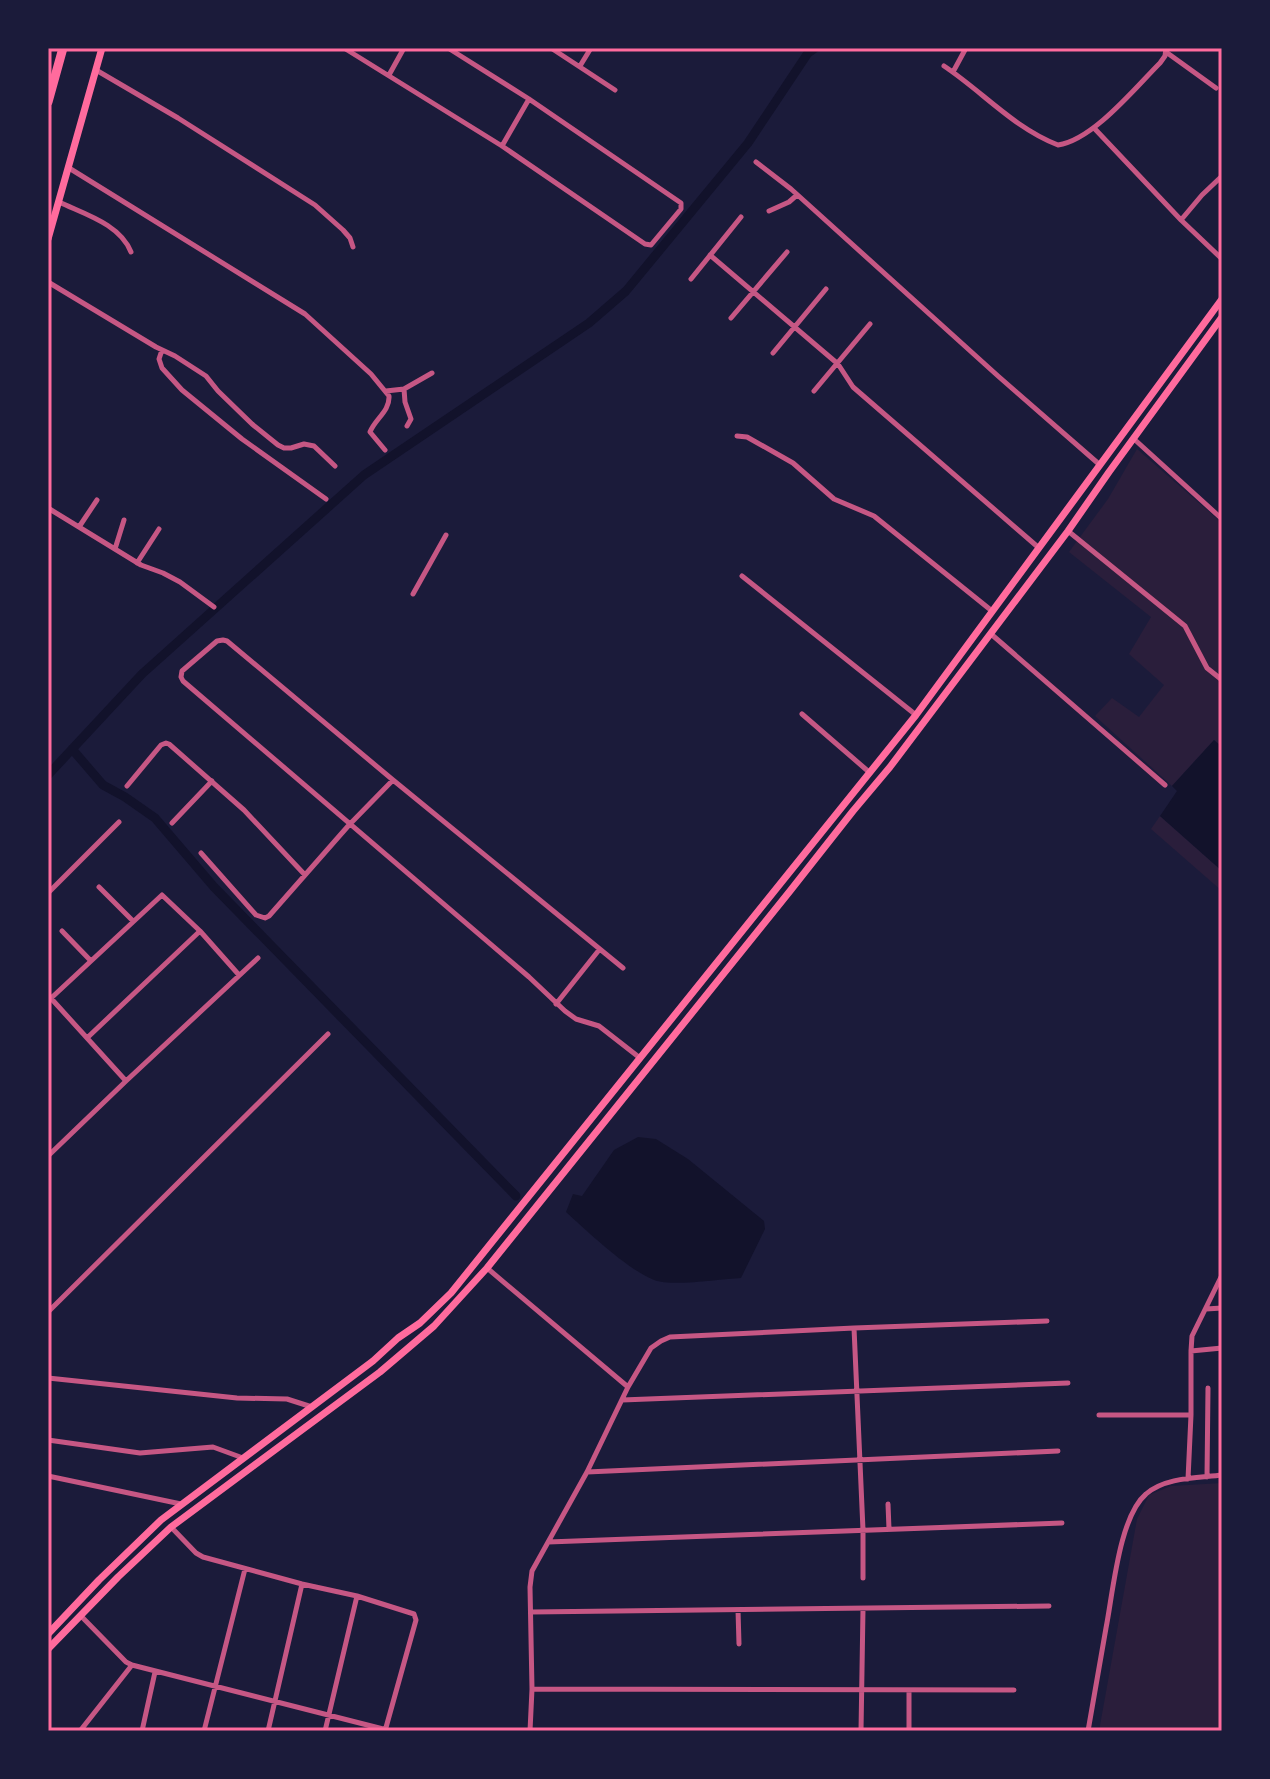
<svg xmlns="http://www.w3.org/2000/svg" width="1270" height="1779" font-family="'Varela Round',sans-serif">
  <rect width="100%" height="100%" fill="#1b1b3a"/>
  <!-- green -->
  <path fill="#2a1e3b" d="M 1137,449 L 1222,523 L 1222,747 L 1214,740 L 1172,786 L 1095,716 L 1112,698 L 1139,717 L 1164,685 L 1129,654 L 1151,617 L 1069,552 L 1108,499 Z
    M 1160,816 L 1222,871 L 1222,891 L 1151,829 Z
    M 1222,1483 L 1222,1731 L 1099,1731 L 1137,1519 L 1149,1495 L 1171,1486 Z"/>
  <!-- water -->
  <path fill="#12122b" d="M 1214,740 L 1222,747 L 1222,871 L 1160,816 L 1177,791 L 1172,786 Z
    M 638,1137 L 656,1139 L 688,1159 L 764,1221 L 765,1229 L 741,1278 C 720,1279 672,1287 654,1280 C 627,1269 588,1232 566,1212 L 573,1194 L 582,1196 L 614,1150 Z"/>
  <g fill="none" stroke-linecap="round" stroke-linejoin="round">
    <!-- canal -->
    <path stroke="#12122b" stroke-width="9" d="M 72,749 L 103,785 L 125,797 L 155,818 L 214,887 L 516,1196
      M 48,775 L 142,674 L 364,475 L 589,323 L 626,291 L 748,143 L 808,53 L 815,48"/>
    <!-- minor -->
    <path stroke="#c65784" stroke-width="5" d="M 344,48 L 502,146 L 645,244 L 651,245 L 681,209 L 681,203 L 529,99 L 448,48
      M 551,48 L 615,90
      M 1166,52 L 1216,88
      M 580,66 L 591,48
      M 944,66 C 983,92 1014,128 1058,145 C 1093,140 1135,88 1160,63 L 1165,56 L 1166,48
      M 96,70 L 178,118 L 315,205 L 343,230 L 350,238 L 353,247
      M 953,72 L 966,48
      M 389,75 L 404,48
      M 1094,128 L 1181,220 L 1222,259
      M 502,146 L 529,99
      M 756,162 L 791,189 L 998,376 L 1100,465
      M 69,168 L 305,314 L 371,374 L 389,396 C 390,411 375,419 370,432 L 385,450
      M 59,202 C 84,214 120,224 131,252
      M 769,211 L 789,202 L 797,195
      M 1181,220 L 1202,195 L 1222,176
      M 710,255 L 838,364 L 853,387 L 1039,548
      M 691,279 L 741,217
      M 48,282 L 156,347 L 175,356 L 206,376 L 218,391 L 252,424 L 278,445 L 284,448 L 291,448 L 304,444 L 314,446 L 335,466
      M 731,318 L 787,252
      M 162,350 L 159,359 L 162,368 L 182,390 L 242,439 L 326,499
      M 773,353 L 826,289
      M 404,389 L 405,402 L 411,419 L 407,426
      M 386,391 L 404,389 L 432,373
      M 814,391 L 870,324
      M 737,436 L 747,437 L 793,463 L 834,499 L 874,516 L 992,611
      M 1134,439 L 1222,519
      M 48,508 L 141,565 L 163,573 L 180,582 L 214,607
      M 79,527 L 97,500
      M 1068,531 L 1185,626 L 1207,668 L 1222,680
      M 115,549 L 124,520
      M 137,563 L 159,529
      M 742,576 L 916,715
      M 413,594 L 446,535
      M 991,634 L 1165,785
      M 802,714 L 869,772
      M 127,786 L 161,745 L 166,743 L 169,744 L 244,810 L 305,875
      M 172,823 L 212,781
      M 201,853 L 256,915 L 265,918 L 269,916 L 349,825 L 393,780
      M 99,887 L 133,921
      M 48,893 L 119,822
      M 62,931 L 91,961
      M 623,968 L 393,780 L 227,641 L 223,640 L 217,641 L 182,671 L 181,677 L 183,681 L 529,977 L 565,1011 L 576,1019 L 599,1026 L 640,1058
      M 48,995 L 126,1081
      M 48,1001 L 162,895 L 200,931 L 239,975
      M 556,1004 L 599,950
      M 87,1038 L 200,931
      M 48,1156 L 126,1081 L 258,958
      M 487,1268 L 628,1387
      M 1222,1275 L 1192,1336 L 1191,1351 L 1222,1348
      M 1206,1309 L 1222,1308
      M 48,1312 L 328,1034
      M 854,1328 L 863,1530 L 863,1578
      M 48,1378 L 237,1398 L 287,1399 L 312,1407
      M 622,1400 L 1068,1383
      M 1099,1415 L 1191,1415
      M 48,1440 L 140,1453 L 213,1447 L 243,1458
      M 587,1472 L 1058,1451
      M 48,1476 L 181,1504
      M 1207,1477 L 1208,1388
      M 1188,1479 L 1191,1415 L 1191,1351
      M 888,1504 L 889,1529
      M 171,1527 L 196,1553 L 203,1557 L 302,1584 L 357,1596 L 414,1614 L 416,1620 L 385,1731
      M 548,1542 L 1062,1523
      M 738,1610 L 739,1644
      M 531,1612 L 1049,1606
      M 81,1616 L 126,1662 L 132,1665 L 391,1731
      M 532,1689 L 1014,1690
      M 909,1690 L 909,1731
      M 80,1731 L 132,1665
      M 142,1731 L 155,1672
      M 204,1731 L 245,1569
      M 268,1731 L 302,1584
      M 325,1731 L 357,1596
      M 530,1731 L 532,1689 L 530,1587 L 532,1571 L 587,1472 L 628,1387 L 651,1348 L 661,1341 L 670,1337 L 854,1328 L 1047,1321
      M 861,1731 L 863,1609
      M 1088,1731 C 1094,1697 1100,1662 1106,1628 C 1113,1593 1119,1517 1146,1494 C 1165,1477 1198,1478 1222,1475"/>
    <!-- secondary -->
    <path stroke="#ff6b9d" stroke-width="7" d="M 48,239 L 102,48
      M 48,1634 L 99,1580 L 161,1520 L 373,1361 L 398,1338 L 420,1323 L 451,1293 L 916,715 L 1222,299
      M 48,1649 L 118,1577 L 171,1527 L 380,1372 L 434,1326 L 487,1268 L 790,891 L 853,811 L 890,767 L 1068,531 L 1109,472 L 1222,317"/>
    <!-- motorway -->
    <path stroke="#ff6b9d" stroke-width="9" d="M 48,102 L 63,48"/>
  </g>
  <!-- border -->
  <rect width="1270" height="1779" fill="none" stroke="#1b1b3a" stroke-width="100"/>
  <rect x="50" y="50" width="1170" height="1679" fill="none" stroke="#ff6b9d" stroke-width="3"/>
</svg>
